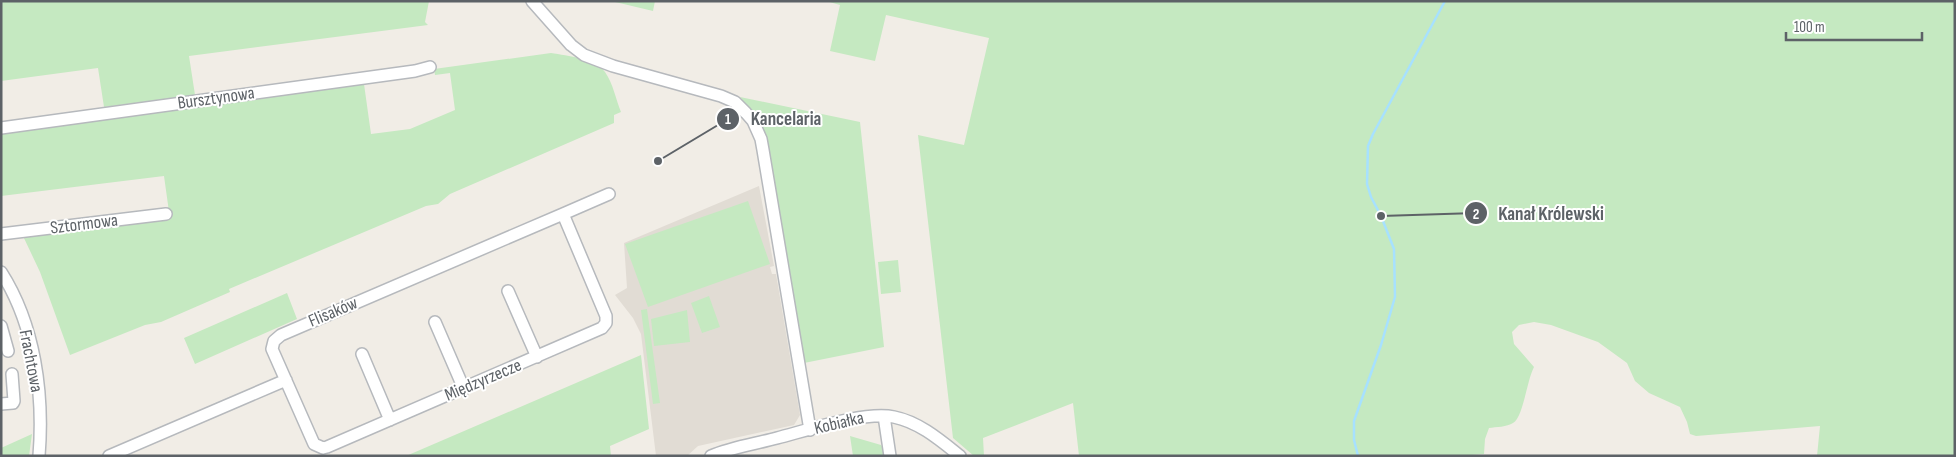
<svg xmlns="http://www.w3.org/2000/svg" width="1956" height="457" font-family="'Sofia Sans Condensed',sans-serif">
  <rect width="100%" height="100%" fill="#f1ede6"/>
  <!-- education -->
  <path fill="#e1dcd4" d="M 759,186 L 774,266 L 770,267 L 772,274 L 776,274 L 800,415 L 794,425 L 698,446 L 687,456 L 656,456 L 641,334 L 633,318 L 615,295 L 627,288 L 624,243 Z"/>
  <!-- green -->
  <path fill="#c5e9c1" d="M 1,1 L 429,1 L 425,22 L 428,25 L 189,56 L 195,95 L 104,107 L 98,68 L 1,81 Z
    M 611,1 L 655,1 L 653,11 Z
    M 826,1 L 1955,1 L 1955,456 L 1817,456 L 1820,426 L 1696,436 L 1690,434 L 1687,422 L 1680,407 L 1649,393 L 1635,381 L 1627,363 L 1598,342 L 1551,325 L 1534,322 L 1519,325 L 1512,332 L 1514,344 L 1534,367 C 1527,380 1523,418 1513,423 C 1507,427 1496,427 1489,428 L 1485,439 L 1484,454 L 1459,456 L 1079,456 L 1073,403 L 983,438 L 984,456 L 974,456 L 953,438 L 918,135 L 964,145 L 989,38 L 886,15 L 875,61 L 830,51 L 840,5 Z
    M 551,53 C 568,56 595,58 605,72 C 613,83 616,100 621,112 L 614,115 L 614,123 L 450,194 L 438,204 L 426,206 L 229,289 L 230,292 L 161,322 L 145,325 L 70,355 L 40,272 L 23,236 L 170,219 L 164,176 L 1,196 L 1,134 L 364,84 L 371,134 L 410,129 L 455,110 L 450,73 L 435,75 L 434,69 Z
    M 740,97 L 860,122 L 884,347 L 804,363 L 766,142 L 760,121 Z
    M 748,201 L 770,264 L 648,307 L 625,244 Z
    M 898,260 L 901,292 L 881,294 L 878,262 Z
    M 287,293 L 297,319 L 195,364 L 184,338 Z
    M 709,296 L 720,327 L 702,333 L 691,303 Z
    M 647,309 L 660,403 L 653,404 L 641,310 Z
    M 687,310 L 690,342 L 654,346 L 651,319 Z
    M 641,355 L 649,429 L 610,446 L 611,456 L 406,456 Z
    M 32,434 L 29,456 L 1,456 L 1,448 Z
    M 850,436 L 881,445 L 887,456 L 853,456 Z"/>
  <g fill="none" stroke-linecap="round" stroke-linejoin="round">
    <!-- stream -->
    <path stroke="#a7e1ff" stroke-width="2.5" d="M 1358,456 L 1354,440 L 1354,421 L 1381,345 L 1395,297 L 1394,249 L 1381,216 L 1371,197 L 1367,184 L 1368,146 L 1373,134 L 1445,1"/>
    <!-- minor casing -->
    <g stroke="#b6b9bd" stroke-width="14">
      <path id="minor" d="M 532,1 L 571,45 L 584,55 L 613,66 L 721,96 L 735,102 L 746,113 L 753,121 L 761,139 L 763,150 L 810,430
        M 1,128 L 415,71 L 430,67
        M 563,214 L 606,316 L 606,323 L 602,328 L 327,447 L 323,448 L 314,444 L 272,349 L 274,341 L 281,335 L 563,214 L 609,194
        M 1,234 L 166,214
        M 1,272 C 35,325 44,394 39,456
        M 508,291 L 537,357
        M 435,322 L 464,389
        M 1,326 L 8,351
        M 362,354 L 390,420
        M 1,404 L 13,403 L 14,401 L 12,374
        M 884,416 L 890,456
        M 109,456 L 286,380
        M 711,456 C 732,447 755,444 777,438 C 808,430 865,411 894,417 C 919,422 940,440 960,456"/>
    </g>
    <!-- minor -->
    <use href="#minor" stroke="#fff" stroke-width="11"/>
  </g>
  <g text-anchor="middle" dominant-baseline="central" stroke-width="4" stroke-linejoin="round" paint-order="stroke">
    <!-- street labels -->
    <g font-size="18" fill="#5d6267" stroke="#fff">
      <text transform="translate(216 98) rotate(-8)">Bursztynowa</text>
      <text transform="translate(84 224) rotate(-7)">Sztormowa</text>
      <text transform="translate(333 312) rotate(-23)">Flisaków</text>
      <text transform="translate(31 361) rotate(79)">Frachtowa</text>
      <text transform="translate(483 380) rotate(-23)">Międzyrzecze</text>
      <text transform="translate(839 423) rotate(-13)">Kobiałka</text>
    </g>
  </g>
  <!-- callouts -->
  <path fill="none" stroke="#5d6267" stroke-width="2" d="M658 161L728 119M1381 216L1476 213"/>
  <g fill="#5d6267" stroke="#fff" stroke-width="2">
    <circle cx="658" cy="161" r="5"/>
    <circle cx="1381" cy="216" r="5"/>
    <circle cx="728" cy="119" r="12"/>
    <circle cx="1476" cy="213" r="12"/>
  </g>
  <g font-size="15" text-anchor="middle" font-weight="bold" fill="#fff">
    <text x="728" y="124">1</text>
    <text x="1476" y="219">2</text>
  </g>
  <g font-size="19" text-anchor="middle" font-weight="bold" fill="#5d6267" stroke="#fff" stroke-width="4" stroke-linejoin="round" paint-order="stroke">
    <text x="786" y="125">Kancelaria</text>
    <text x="1551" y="220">Kanał Królewski</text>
  </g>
  <!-- border -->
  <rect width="1956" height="457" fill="none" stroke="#5d6267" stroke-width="5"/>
  <!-- scale -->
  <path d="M1786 32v8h136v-8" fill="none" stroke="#5d6267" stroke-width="2.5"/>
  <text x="1794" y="32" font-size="15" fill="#5d6267" stroke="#ffffff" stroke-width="4" paint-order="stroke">100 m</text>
</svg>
